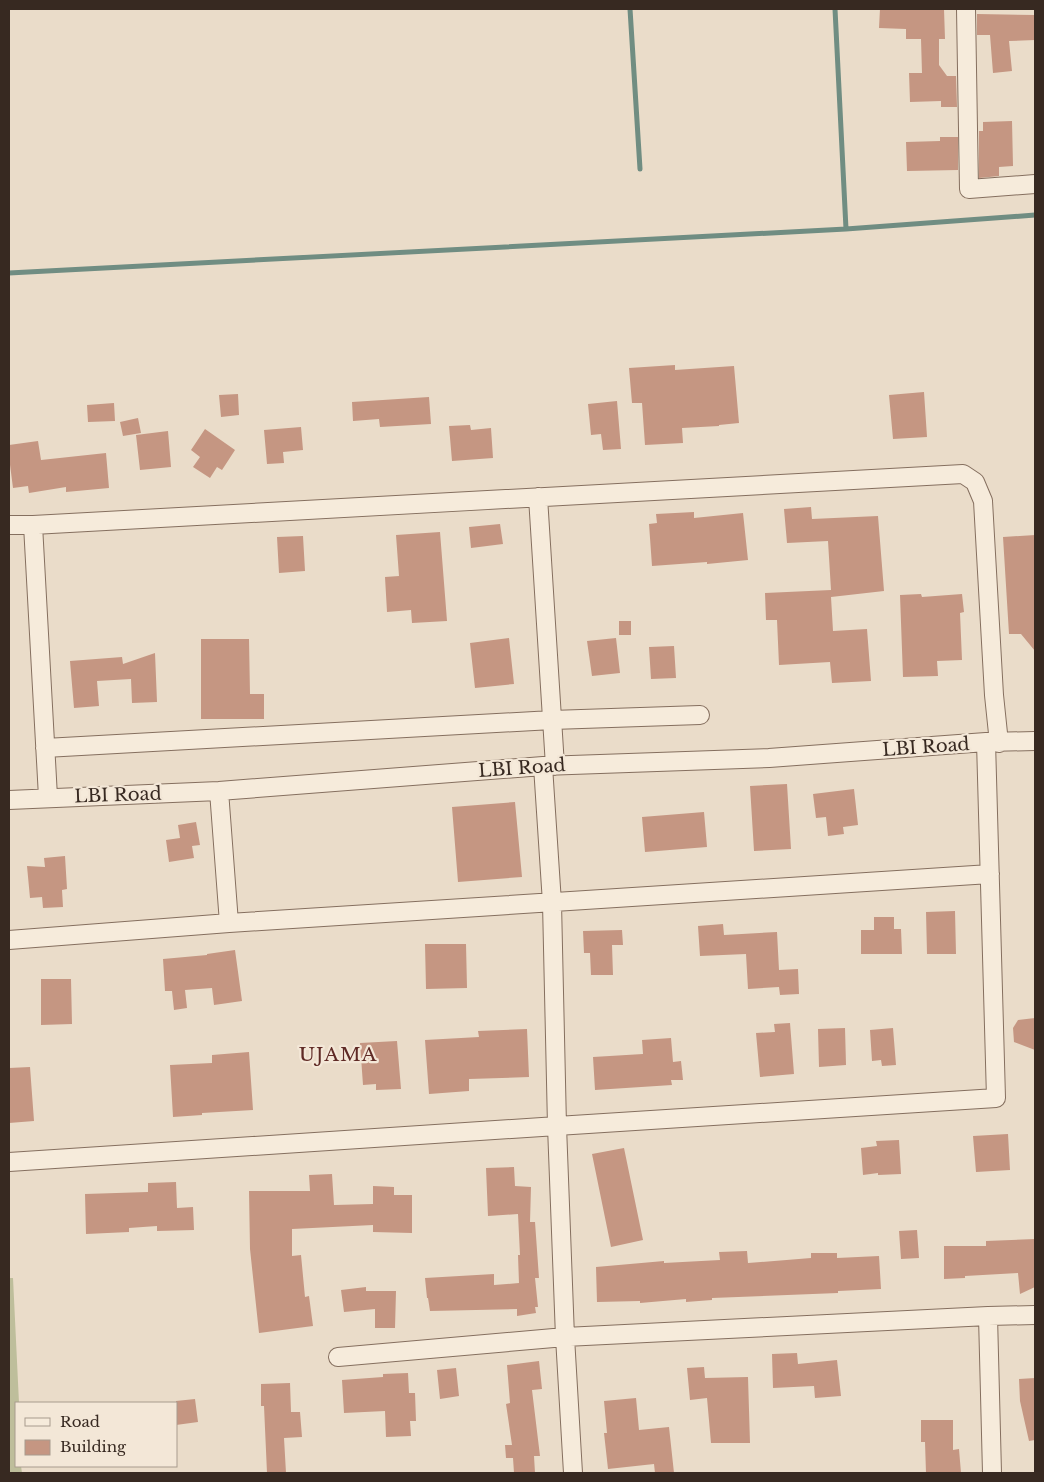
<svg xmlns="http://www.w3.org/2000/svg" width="1044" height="1482" font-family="'Libre Baskerville',serif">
  <rect width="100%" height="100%" fill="#eadcc9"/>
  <!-- cemetery -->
  <path fill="#bebe9b" d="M 9,1278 L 13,1278 L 19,1403 L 16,1403 L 16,1466 L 21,1466 L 22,1473 L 9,1473 Z"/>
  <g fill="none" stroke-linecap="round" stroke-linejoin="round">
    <!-- stream -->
    <path stroke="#708d82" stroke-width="5" d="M 630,9 L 640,169
      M 835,9 L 846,229
      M 9,273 L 846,229 L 1035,215"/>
  </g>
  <!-- building -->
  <path fill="#c59682" d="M 880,9 L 944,9 L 945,39 L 939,39 L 939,65 L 947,76 L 956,76 L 957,107 L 941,107 L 941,101 L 910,102 L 909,73 L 922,73 L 921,39 L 906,39 L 906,29 L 879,28 Z
    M 977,14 L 1035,15 L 1035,40 L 1009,41 L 1012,71 L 993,73 L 990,35 L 977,35 Z
    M 1012,121 L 1013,166 L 999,167 L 999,176 L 979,178 L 979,131 L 983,131 L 983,122 Z
    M 940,137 L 958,137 L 958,170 L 907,171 L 906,142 L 940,141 Z
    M 675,365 L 675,370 L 734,366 L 739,423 L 719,425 L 719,426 L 682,428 L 683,443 L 645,445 L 642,403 L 632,403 L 629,368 Z
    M 924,392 L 927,437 L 893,439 L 889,395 Z
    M 238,394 L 239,415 L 221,417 L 219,395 Z
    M 429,397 L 431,424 L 380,427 L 379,419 L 353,421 L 352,402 Z
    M 617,401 L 621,449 L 603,450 L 601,434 L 591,435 L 588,404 Z
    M 114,403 L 115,421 L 88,422 L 87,405 Z
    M 138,418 L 141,433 L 123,436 L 120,422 Z
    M 470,425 L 471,430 L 491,428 L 493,458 L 452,461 L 449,426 Z
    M 301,427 L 303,450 L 283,452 L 284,463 L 267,464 L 264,430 Z
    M 205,429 L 235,450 L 222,470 L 217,467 L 210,478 L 193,467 L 200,457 L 191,450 Z
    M 168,431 L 171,467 L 140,470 L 136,435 Z
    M 38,441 L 41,460 L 106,453 L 109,488 L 66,492 L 66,487 L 29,493 L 28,486 L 13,488 L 9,457 L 9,445 Z
    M 811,507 L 812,519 L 878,516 L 884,591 L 831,597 L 833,631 L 867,629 L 871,681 L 832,683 L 830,662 L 779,665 L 777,620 L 766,620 L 765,593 L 831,590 L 828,541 L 787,543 L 784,509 Z
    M 694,512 L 694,518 L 743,513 L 748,560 L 707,564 L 707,562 L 652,566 L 649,524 L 657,523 L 656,514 Z
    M 500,524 L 503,544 L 471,548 L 469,527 Z
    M 440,532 L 447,621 L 412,623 L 411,610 L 387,612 L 385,577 L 399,576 L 396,535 Z
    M 1035,535 L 1035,651 L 1021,634 L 1009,634 L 1003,537 Z
    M 303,536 L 305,571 L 279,573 L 277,537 Z
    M 921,594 L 922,597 L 962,594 L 964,612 L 960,613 L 962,660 L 937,661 L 938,676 L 903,677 L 900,595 Z
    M 619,621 L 631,621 L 631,635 L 619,635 Z
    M 509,638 L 514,684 L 475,688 L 470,643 Z
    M 616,638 L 620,673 L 592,676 L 587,641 Z
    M 201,639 L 249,639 L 250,694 L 264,694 L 264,719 L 201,719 Z
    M 674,646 L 676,678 L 651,679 L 649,647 Z
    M 155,653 L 157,702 L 132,703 L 131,679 L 97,681 L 99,706 L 74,708 L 70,661 L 122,657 L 123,664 Z
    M 787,784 L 791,849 L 754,851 L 750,786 Z
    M 854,789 L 858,825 L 843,827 L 844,834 L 828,836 L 826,817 L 816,818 L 813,794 Z
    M 515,802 L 522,877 L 458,882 L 452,807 Z
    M 704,812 L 707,847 L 645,852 L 642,817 Z
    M 196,822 L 200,845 L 192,846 L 194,858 L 169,862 L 166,840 L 180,838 L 178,825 Z
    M 65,856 L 67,889 L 62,890 L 63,907 L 43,908 L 42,897 L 30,898 L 27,866 L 45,867 L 44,858 Z
    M 955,911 L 956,954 L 927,954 L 926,912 Z
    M 874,917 L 894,917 L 894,929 L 901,929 L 902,954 L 861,954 L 861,930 L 874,930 Z
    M 723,924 L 724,935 L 777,932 L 779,970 L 798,969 L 799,994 L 780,995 L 779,987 L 748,989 L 746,954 L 700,956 L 698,926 Z
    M 622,930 L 623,945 L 612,945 L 613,975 L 591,975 L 590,953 L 584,953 L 583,931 Z
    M 425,944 L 466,944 L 467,988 L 426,989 Z
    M 235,950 L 242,1001 L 214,1005 L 212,988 L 185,990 L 187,1008 L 174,1010 L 172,991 L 165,991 L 163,959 L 207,955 L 207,954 Z
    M 41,979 L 71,979 L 72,1024 L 41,1025 Z
    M 1035,1018 L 1035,1050 L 1014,1042 L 1013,1028 L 1018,1020 Z
    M 790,1023 L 794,1074 L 760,1077 L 756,1033 L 775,1032 L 774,1024 Z
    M 845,1028 L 846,1065 L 819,1067 L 818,1029 Z
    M 893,1028 L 896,1065 L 882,1066 L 881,1060 L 872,1061 L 870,1030 Z
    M 527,1029 L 529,1077 L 469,1079 L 469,1091 L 429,1094 L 425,1040 L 479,1037 L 478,1031 Z
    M 671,1038 L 673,1062 L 681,1061 L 683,1080 L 671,1080 L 672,1085 L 595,1090 L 593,1057 L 643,1054 L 642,1040 Z
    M 397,1041 L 401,1089 L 376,1090 L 376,1084 L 363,1085 L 360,1043 Z
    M 249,1052 L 253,1110 L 202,1113 L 202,1115 L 173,1117 L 170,1065 L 212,1063 L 212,1055 Z
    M 30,1067 L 34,1121 L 9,1123 L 9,1068 Z
    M 1008,1134 L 1010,1170 L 976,1172 L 973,1136 Z
    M 899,1140 L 901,1174 L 878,1175 L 878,1173 L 863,1175 L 861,1148 L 877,1146 L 876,1141 Z
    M 624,1148 L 643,1240 L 611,1247 L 592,1154 Z
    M 514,1167 L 515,1186 L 531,1187 L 530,1222 L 535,1222 L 539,1278 L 535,1278 L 538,1307 L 535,1307 L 536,1313 L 517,1316 L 517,1309 L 430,1311 L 428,1298 L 427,1298 L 425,1278 L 494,1274 L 494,1285 L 519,1283 L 518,1255 L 520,1255 L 518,1214 L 488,1216 L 486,1168 Z
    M 332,1174 L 334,1205 L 373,1204 L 373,1186 L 394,1187 L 394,1195 L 412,1195 L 412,1233 L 373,1232 L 373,1225 L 292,1229 L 292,1256 L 301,1255 L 305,1297 L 309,1296 L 313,1326 L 259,1333 L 250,1249 L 249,1191 L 310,1191 L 309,1175 Z
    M 176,1182 L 177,1208 L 193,1207 L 194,1230 L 157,1231 L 157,1226 L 129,1228 L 129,1232 L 86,1234 L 85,1194 L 148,1192 L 148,1183 Z
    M 917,1230 L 919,1258 L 901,1259 L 899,1231 Z
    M 1035,1239 L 1035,1287 L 1020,1294 L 1018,1273 L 965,1276 L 965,1278 L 944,1279 L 944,1246 L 986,1246 L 986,1241 Z
    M 747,1251 L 748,1263 L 811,1258 L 811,1253 L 837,1253 L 837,1258 L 879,1256 L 881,1289 L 838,1291 L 838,1293 L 712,1298 L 712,1300 L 686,1302 L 686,1299 L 640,1303 L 640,1301 L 597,1302 L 596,1267 L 664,1261 L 664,1263 L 720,1260 L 719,1252 Z
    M 366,1287 L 366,1291 L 396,1291 L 395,1328 L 375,1328 L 375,1309 L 344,1312 L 341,1290 Z
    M 797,1353 L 798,1364 L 837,1360 L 841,1396 L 815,1398 L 814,1386 L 773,1388 L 772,1354 Z
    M 539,1361 L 542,1389 L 532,1390 L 540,1456 L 534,1456 L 535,1473 L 514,1473 L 513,1458 L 506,1458 L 505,1445 L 512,1445 L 506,1404 L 510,1403 L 507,1365 Z
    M 704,1367 L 705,1378 L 748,1377 L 750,1443 L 711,1443 L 707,1398 L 690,1400 L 687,1368 Z
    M 456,1368 L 459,1396 L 440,1399 L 437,1370 Z
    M 408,1373 L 409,1393 L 415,1393 L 416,1421 L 410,1421 L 411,1436 L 386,1437 L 385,1411 L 344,1413 L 342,1380 L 383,1377 L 383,1374 Z
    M 1035,1378 L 1035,1440 L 1029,1441 L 1020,1401 L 1019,1379 Z
    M 290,1383 L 291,1412 L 300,1412 L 302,1437 L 284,1438 L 286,1473 L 267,1473 L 264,1406 L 261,1406 L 261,1384 Z
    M 636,1398 L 639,1430 L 669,1427 L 674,1473 L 655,1473 L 654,1464 L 608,1469 L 604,1433 L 607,1433 L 604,1401 Z
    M 195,1399 L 198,1422 L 176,1425 L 176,1401 Z
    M 921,1420 L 953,1420 L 953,1450 L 959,1449 L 961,1473 L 926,1473 L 925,1442 L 921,1442 Z"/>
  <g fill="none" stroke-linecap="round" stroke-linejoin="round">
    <!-- minor casing -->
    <g stroke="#856f5f" stroke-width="20">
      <path id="minor" d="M 966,9 L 969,189 L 1035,184
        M 538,497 L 555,766
        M 9,525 L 33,525 L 963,474 L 975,482 L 983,501 L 994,695 L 999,743
        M 33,525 L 48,797
        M 45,748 L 552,720 L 700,715
        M 543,766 L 552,903 L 557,1126 L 565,1337 L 573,1473
        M 219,791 L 229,923
        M 9,800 L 219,791 L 543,766 L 769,758 L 986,742 L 1035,741
        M 9,940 L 229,923 L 990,874
        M 9,1162 L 557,1126 L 996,1098 L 986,742
        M 988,1316 L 992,1473
        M 338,1357 L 565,1337 L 988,1316 L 1035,1315"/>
    </g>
    <!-- minor -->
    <use href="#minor" stroke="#f6ebdb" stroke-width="18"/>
  </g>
  <g text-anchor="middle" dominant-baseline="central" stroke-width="4.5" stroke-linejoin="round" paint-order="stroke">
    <!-- street labels -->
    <g font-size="18" fill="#372921" stroke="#f3e7d7">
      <text transform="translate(926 747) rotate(-4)">LBI Road</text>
      <text transform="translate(522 768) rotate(-4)">LBI Road</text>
      <text transform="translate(118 795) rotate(-2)">LBI Road</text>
    </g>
    <!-- neighbourhood labels -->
    <g font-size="19" letter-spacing="1" fill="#5f2a25" stroke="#f3e7d7">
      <text x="338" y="1054">UJAMA</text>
    </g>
  </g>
  <!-- border -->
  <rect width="1044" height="1482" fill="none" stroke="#372921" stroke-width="20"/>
  <!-- legend -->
  <rect x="15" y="1402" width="162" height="65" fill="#f3e7d7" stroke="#a89b8e"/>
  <rect x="25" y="1418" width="25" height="8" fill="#f6ebdb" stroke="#a89b8e"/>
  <text x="60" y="1427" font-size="15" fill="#372921">Road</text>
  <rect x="25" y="1440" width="25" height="15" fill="#c59682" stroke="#a89b8e"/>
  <text x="60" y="1452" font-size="15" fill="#372921">Building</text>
</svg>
